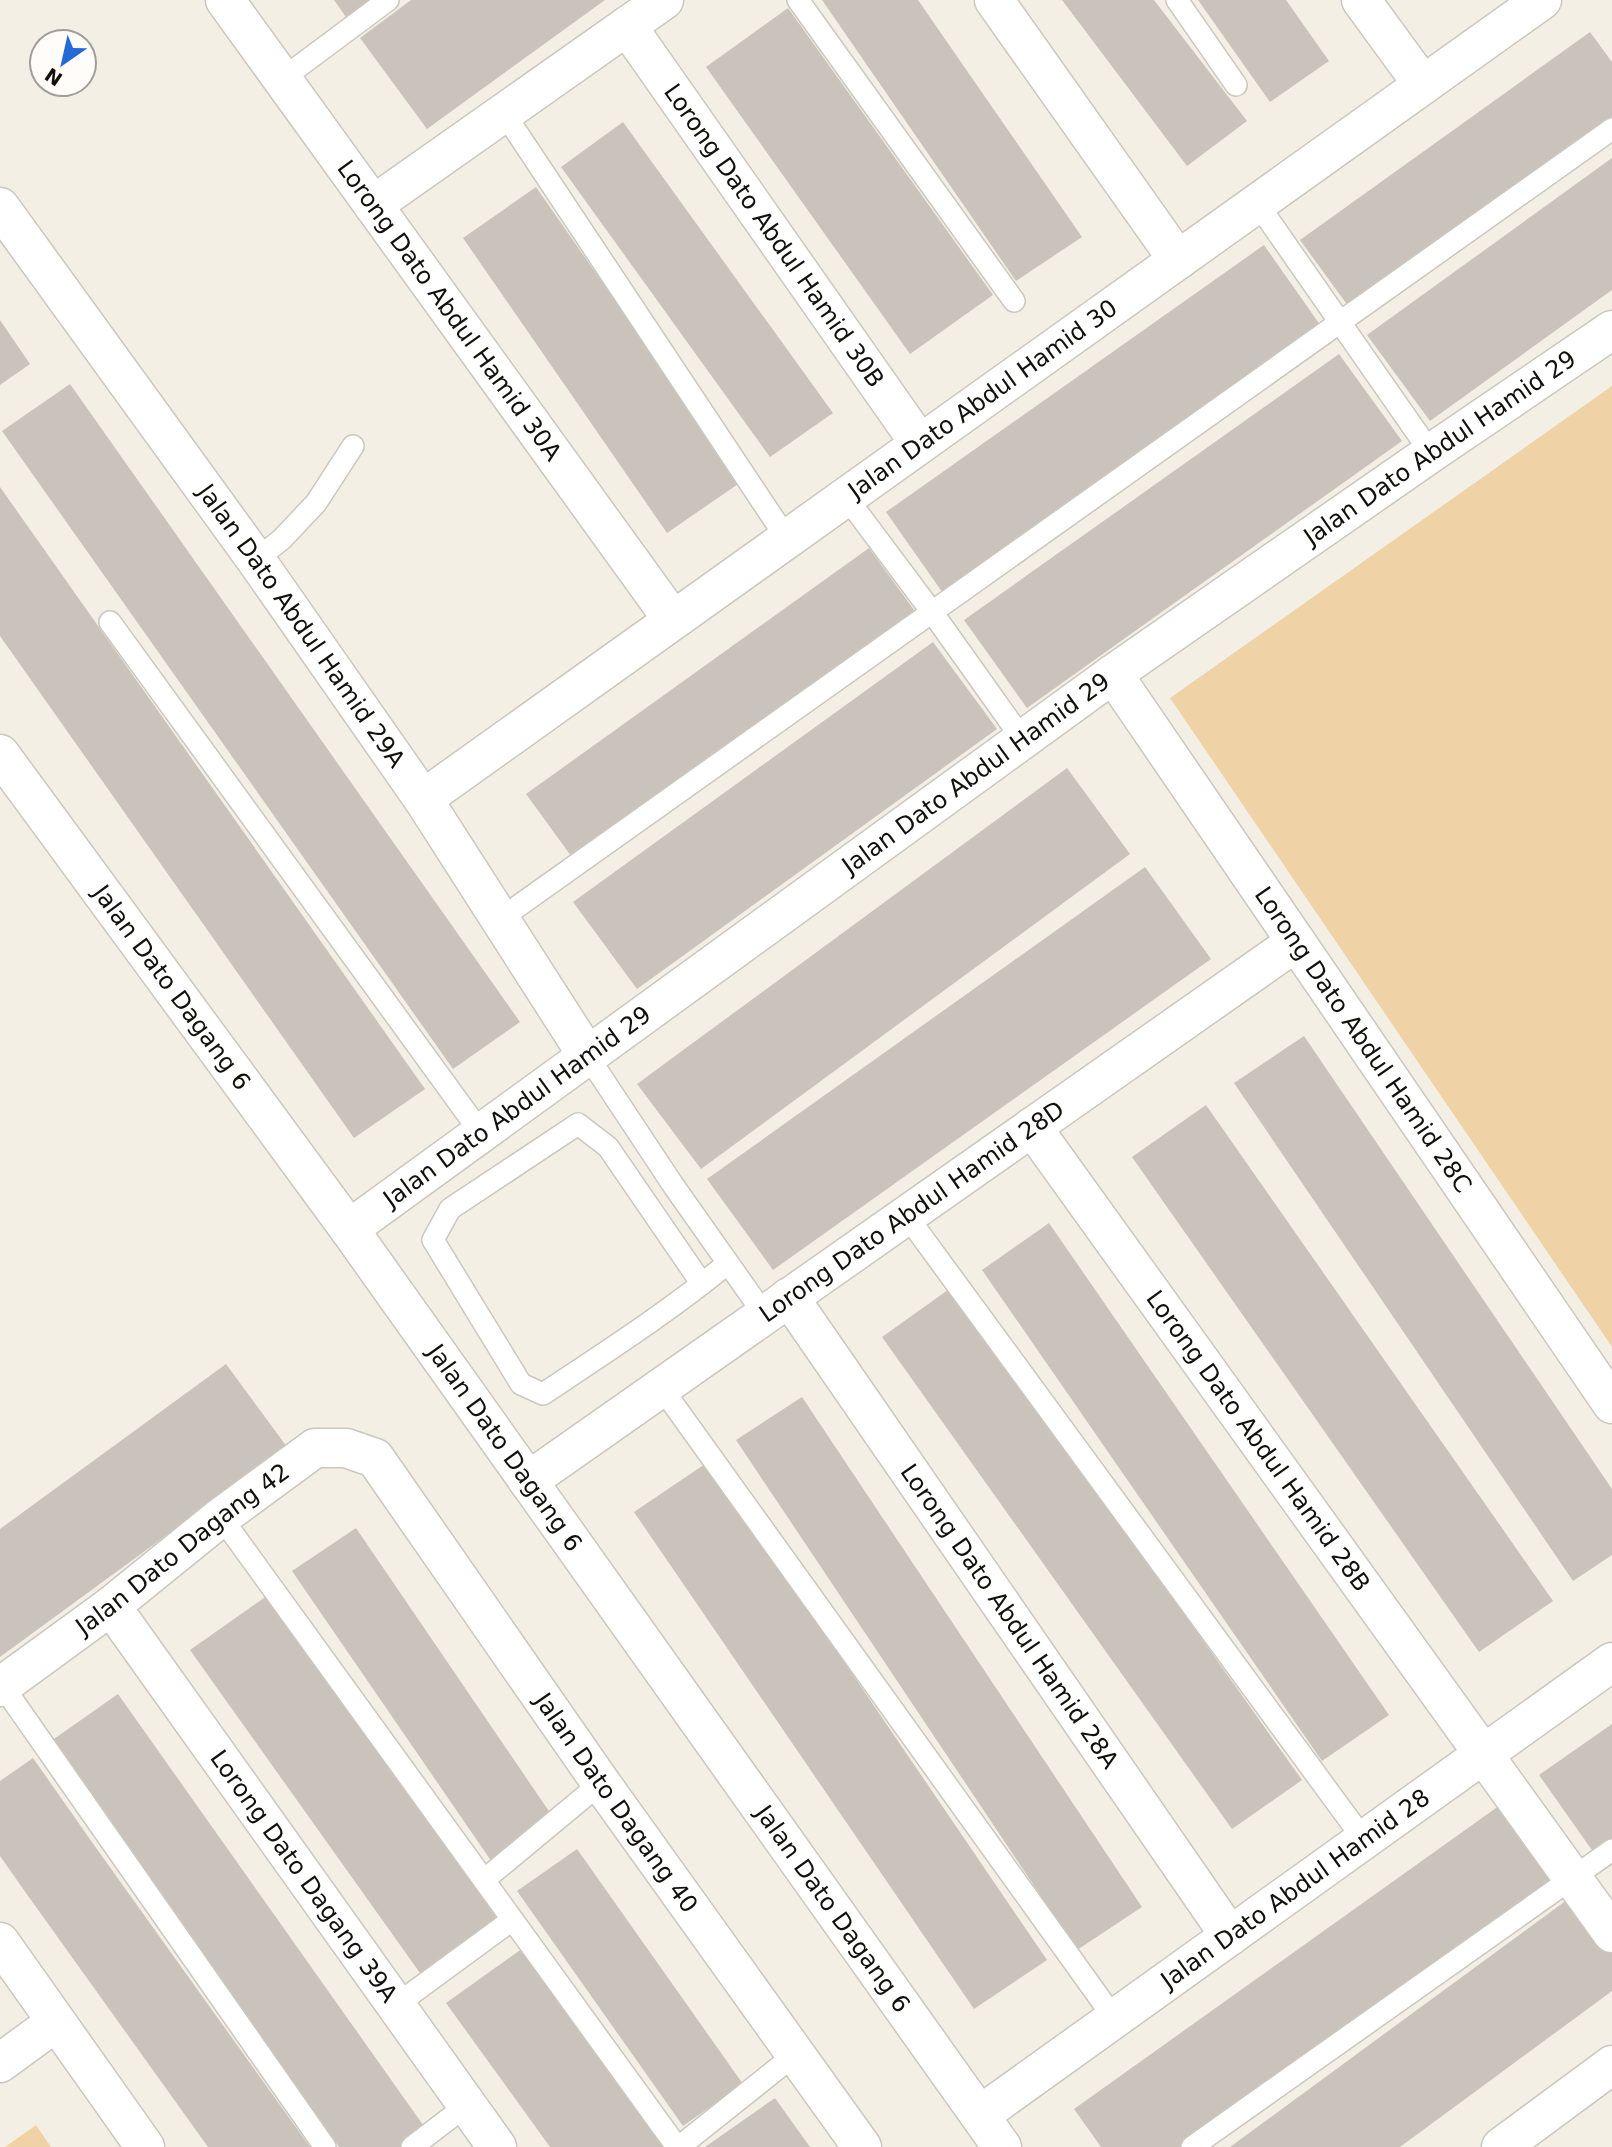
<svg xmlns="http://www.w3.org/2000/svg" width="1612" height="2147" font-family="'DejaVu Sans',sans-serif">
  <rect width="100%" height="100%" fill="#f4efe5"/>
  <!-- green -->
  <path fill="#efd3a7" d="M 1612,386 L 1612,1347 L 1170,698 Z
    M 36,2125 L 51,2147 L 5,2147 Z"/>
  <!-- building -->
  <path fill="#c9c3bb" d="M 334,0 L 375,0 L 348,20 Z
    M 411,0 L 605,0 L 427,129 L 360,38 Z
    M 822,0 L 918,0 L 1082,237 L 1016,281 Z
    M 1062,0 L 1154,0 L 1247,121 L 1187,166 Z
    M 1198,0 L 1286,0 L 1329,61 L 1270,102 Z
    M 788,8 L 993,295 L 910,354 L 706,67 Z
    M 1590,32 L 1612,62 L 1612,124 L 1351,310 L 1300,240 Z
    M 623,122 L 833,413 L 770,457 L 561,167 Z
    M 1612,158 L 1612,290 L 1430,421 L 1367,335 Z
    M 536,187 L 741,482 L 667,533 L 463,238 Z
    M 1264,245 L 1323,329 L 945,596 L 886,512 Z
    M 0,320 L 30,364 L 0,385 Z
    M 1339,354 L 1402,441 L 1027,708 L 964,620 Z
    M 70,384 L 520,1022 L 453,1069 L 2,431 Z
    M 0,487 L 425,1089 L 354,1138 L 0,636 Z
    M 869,548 L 917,614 L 574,860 L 526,794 Z
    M 933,642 L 997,729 L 637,989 L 573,902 Z
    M 1067,768 L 1130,854 L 701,1169 L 637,1084 Z
    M 1145,867 L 1211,959 L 773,1270 L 707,1179 Z
    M 1304,1036 L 1612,1489 L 1612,1555 L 1573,1581 L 1234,1083 Z
    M 1206,1105 L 1553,1601 L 1479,1652 L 1132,1157 Z
    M 1049,1223 L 1389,1715 L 1322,1761 L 982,1270 Z
    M 952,1287 L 1302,1780 L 1232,1829 L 882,1337 Z
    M 226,1364 L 287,1447 L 0,1657 L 0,1529 Z
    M 802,1397 L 1142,1907 L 1077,1950 L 736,1440 Z
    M 708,1462 L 1047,1960 L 974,2009 L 634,1512 Z
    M 356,1528 L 557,1823 L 494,1865 L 292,1571 Z
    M 271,1593 L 506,1923 L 425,1980 L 190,1650 Z
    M 118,1694 L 428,2132 L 407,2147 L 339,2147 L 51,1741 Z
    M 1612,1724 L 1612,1840 L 1594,1853 L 1539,1775 Z
    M 33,1758 L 94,1845 L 310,2147 L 208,2147 L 26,1893 L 0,1856 L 0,1781 Z
    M 1510,1798 L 1566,1876 L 1187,2147 L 1101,2147 L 1074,2109 Z
    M 577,1849 L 743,2084 L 683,2126 L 517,1891 Z
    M 1575,1894 L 1612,1943 L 1612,1991 L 1400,2147 L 1230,2147 Z
    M 523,1948 L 666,2147 L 550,2147 L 446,2003 Z
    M 775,2098 L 810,2147 L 705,2147 Z"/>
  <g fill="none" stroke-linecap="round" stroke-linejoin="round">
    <!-- lane casing -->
    <g stroke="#ccc7be" stroke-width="24">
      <path id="lane" d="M 798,0 L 1014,301
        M 1177,0 L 1236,85
        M 282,79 L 388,0
        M 504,113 L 787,539
        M 1257,203 L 1431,453
        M 846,497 L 932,612 L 1023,740
        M 256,560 L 282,539 L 316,503 L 353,446
        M 110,622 L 481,1133
        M 500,919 L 1612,129
        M 587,1055 L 673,1185 L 764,1314
        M 906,1215 L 1364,1840
        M 702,1284 L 608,1147 L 578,1124 L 450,1209 L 433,1240 L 521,1384 L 543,1394 C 606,1352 670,1311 728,1263
        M 661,1387 L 1114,2018
        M 221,1517 L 677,2147
        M 2,1685 L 325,2147
        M 484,1880 L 601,1783
        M 396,2005 L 512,1920
        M 412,2147 L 467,2105
        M 679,2147 L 797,2053
        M 1192,2147 L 1612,1850"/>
    </g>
    <!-- street casing -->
    <g stroke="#ccc7be" stroke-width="41">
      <g id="street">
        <path id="s1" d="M 225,0 L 673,620"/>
        <path d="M 994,0 L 1178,260"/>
        <path d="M 1361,0 L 1423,85"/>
        <path id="s2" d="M 627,26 L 920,444"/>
        <path d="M 373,205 L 664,0"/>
        <path id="s3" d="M 0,207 L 256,560 L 423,799 L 587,1055"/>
        <path id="s4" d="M 1113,674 L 1612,1404"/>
        <path id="s5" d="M 0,754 L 349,1229 L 1002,2147"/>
        <path id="s6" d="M 423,799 L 1542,0"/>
        <path id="s7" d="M 1032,1127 L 1612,1933"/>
        <path id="s8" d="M 349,1229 L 1113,674 L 1431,453 L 1612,330"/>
        <path id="s9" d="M 789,1297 L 1230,1936"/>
        <path id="s10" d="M 528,1481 L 1296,942"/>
        <path id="s11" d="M 111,1606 L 497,2147"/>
        <path id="s12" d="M 0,1687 L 111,1606 L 221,1517 L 315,1448 L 346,1448 L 375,1458 L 601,1783 L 862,2147"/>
        <path d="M 0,1942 L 145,2147"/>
        <path d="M 0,2063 L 56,2022"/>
        <path id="s13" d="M 980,2115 L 1612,1662"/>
        <path d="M 1501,2147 L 1612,2065"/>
      </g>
    </g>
    <!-- lane -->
    <use href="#lane" stroke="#fff" stroke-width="21"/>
    <!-- street -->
    <use href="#street" stroke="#fff" stroke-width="38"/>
  </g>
  <g text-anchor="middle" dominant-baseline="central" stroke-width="6" stroke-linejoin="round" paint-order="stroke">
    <!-- street labels -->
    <g font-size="24" fill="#11100d" stroke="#fffcf9">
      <text stroke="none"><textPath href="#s2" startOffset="256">Lorong Dato Abdul Hamid 30B</textPath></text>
      <text stroke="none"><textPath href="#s1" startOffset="383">Lorong Dato Abdul Hamid 30A</textPath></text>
      <text stroke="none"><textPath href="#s6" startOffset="688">Jalan Dato Abdul Hamid 30</textPath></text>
      <text stroke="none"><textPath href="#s8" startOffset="1342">Jalan Dato Abdul Hamid 29</textPath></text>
      <text stroke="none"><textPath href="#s3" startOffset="516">Jalan Dato Abdul Hamid 29A</textPath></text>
      <text stroke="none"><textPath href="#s8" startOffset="775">Jalan Dato Abdul Hamid 29</textPath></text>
      <text stroke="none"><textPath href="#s5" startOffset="290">Jalan Dato Dagang 6</textPath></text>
      <text stroke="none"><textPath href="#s4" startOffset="443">Lorong Dato Abdul Hamid 28C</textPath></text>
      <text stroke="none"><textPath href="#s8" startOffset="208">Jalan Dato Abdul Hamid 29</textPath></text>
      <text stroke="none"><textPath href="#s10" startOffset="469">Lorong Dato Abdul Hamid 28D</textPath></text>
      <text stroke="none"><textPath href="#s7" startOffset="387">Lorong Dato Abdul Hamid 28B</textPath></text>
      <text stroke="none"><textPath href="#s5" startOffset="858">Jalan Dato Dagang 6</textPath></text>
      <text stroke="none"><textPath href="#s12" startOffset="229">Jalan Dato Dagang 42</textPath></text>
      <text stroke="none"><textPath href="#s9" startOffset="388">Lorong Dato Abdul Hamid 28A</textPath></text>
      <text stroke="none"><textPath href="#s12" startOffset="878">Jalan Dato Dagang 40</textPath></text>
      <text stroke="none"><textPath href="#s11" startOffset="332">Lorong Dato Dagang 39A</textPath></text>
      <text stroke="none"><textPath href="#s13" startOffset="388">Jalan Dato Abdul Hamid 28</textPath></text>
      <text stroke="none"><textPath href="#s5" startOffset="1424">Jalan Dato Dagang 6</textPath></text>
    </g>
  </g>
  <!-- north arrow -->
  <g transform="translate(63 63) rotate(214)"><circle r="33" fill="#fffcf9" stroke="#a09e9b" stroke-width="2"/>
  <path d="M0-5L12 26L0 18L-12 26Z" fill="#246ad6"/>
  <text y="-10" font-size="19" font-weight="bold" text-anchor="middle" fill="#11100d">N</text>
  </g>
</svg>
